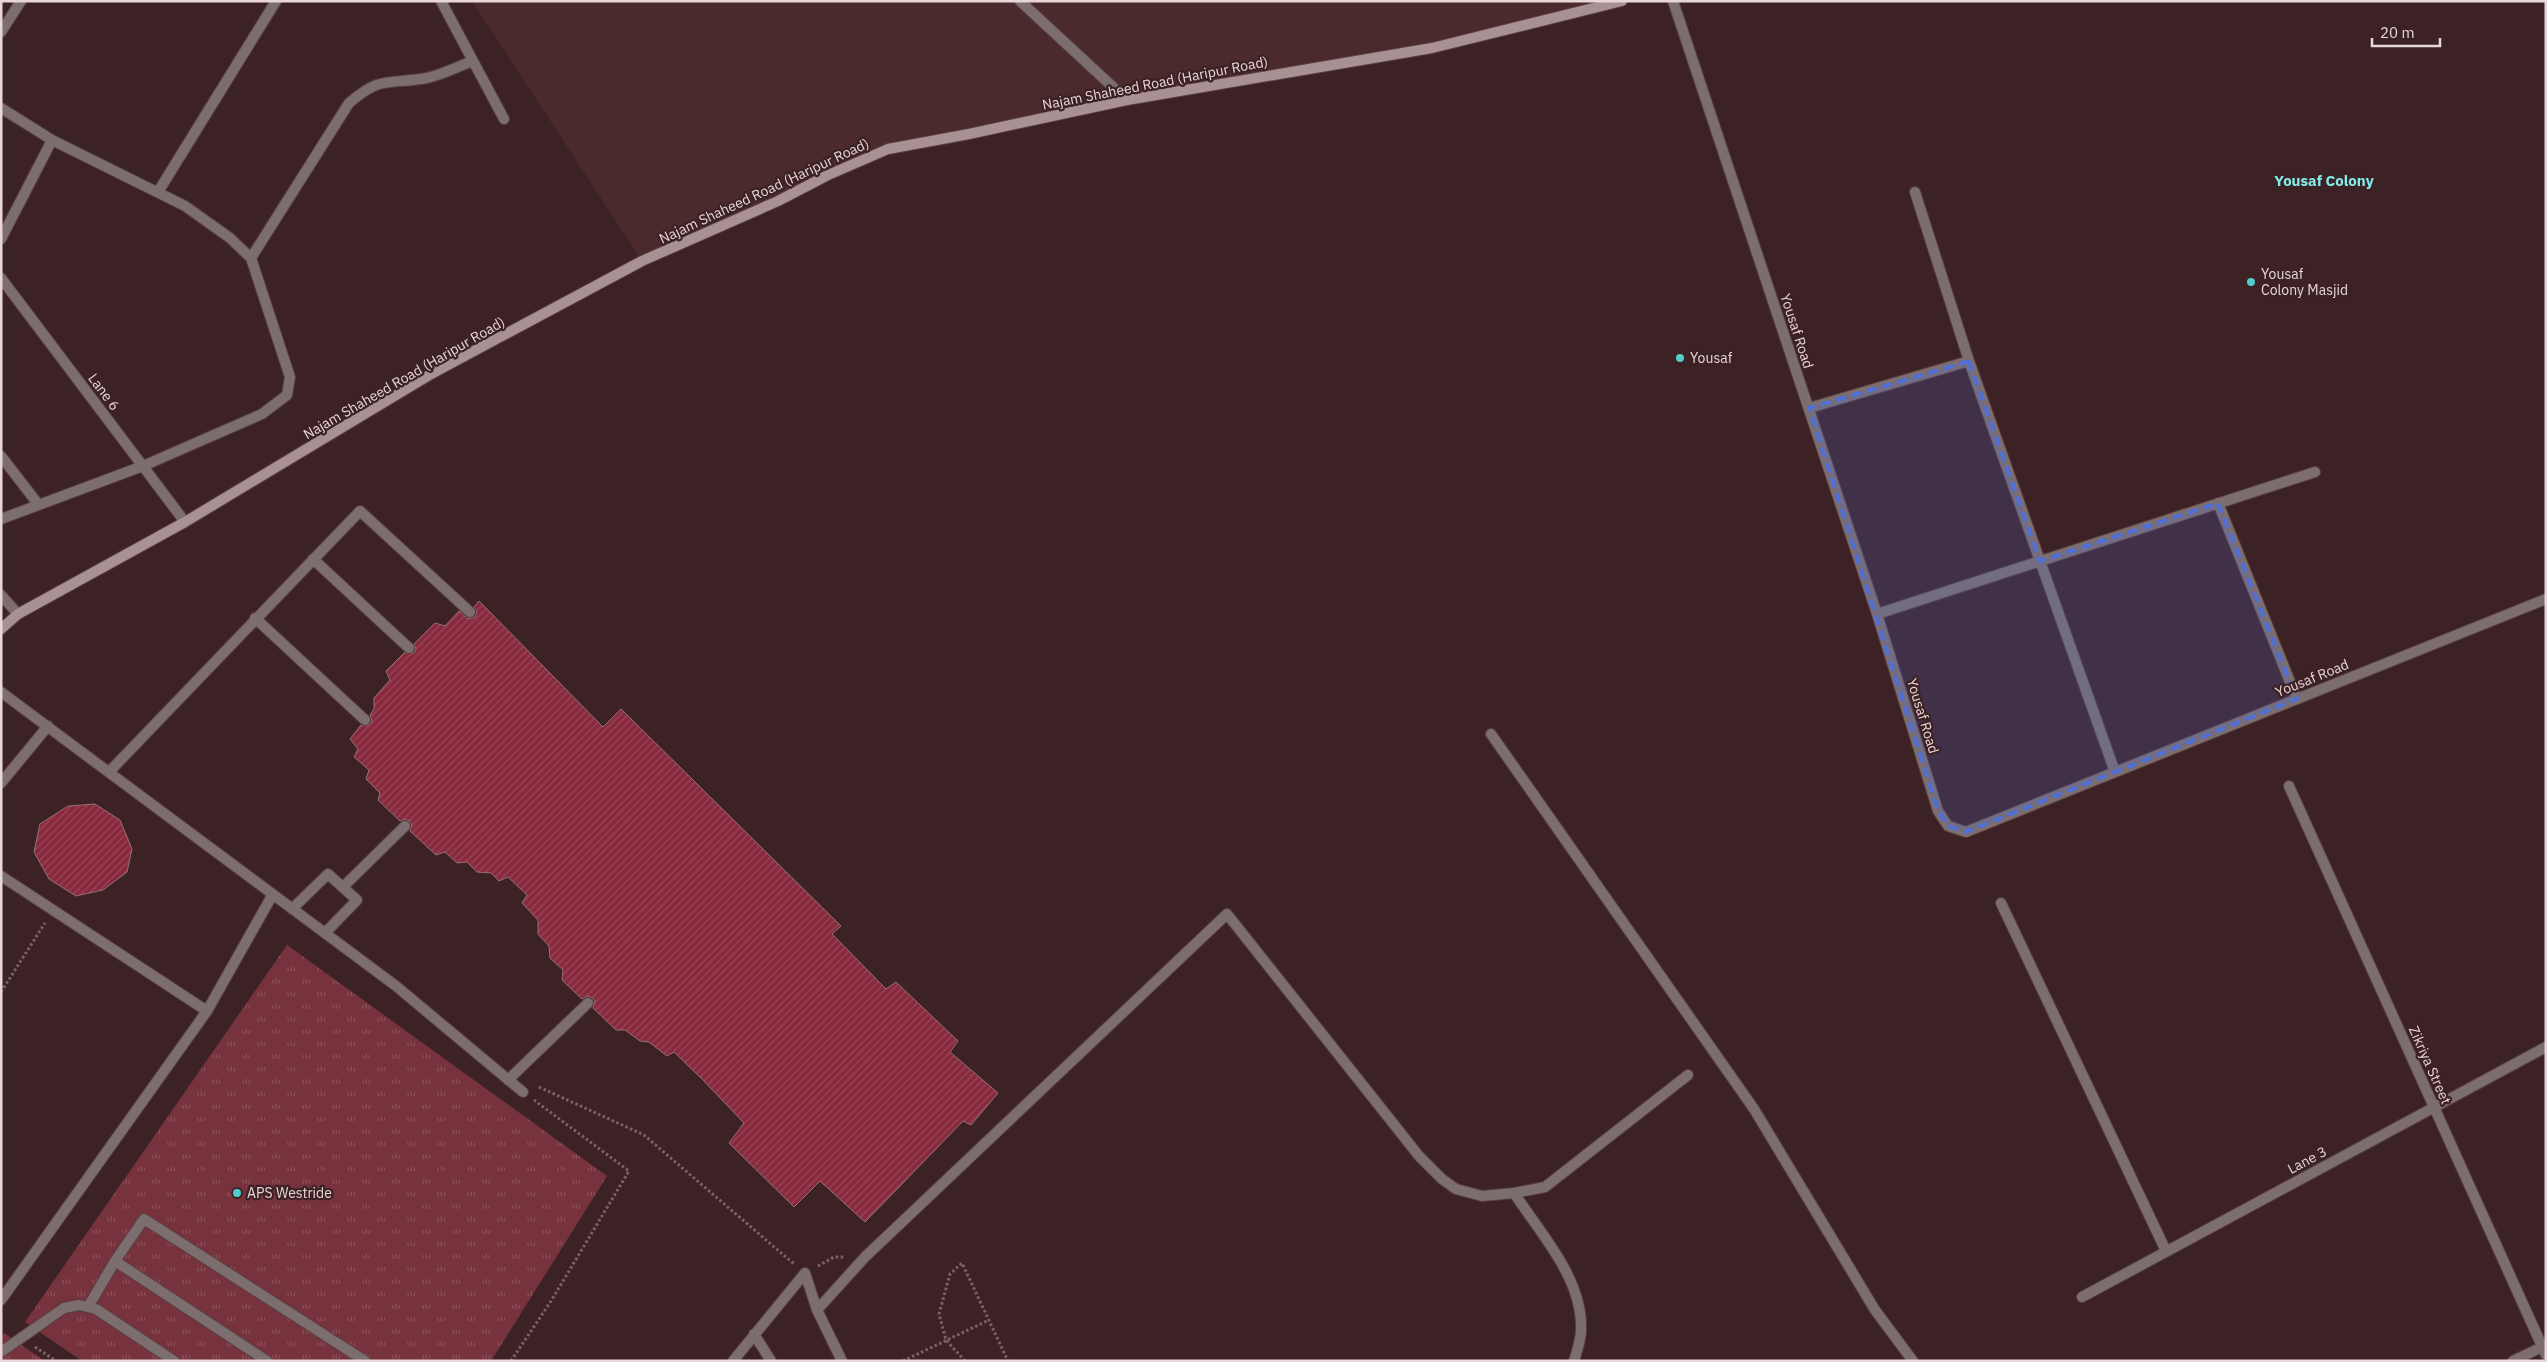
<svg xmlns="http://www.w3.org/2000/svg" width="2547" height="1362" font-family="'IBM Plex Sans',sans-serif">
  <defs>
    <pattern id="grass-tufts" width="24" height="20" patternUnits="userSpaceOnUse" patternTransform="scale(1.25)"><rect width="24" height="20" fill="#76323d"/><path d="M3 7l-1-3M5 7V3M7 7l1-3M15 17l-1-3M17 17v-4M19 17l1-3" fill="none" stroke="#8a4f58"/></pattern>
    <pattern id="building-hatch" width="6" height="6" patternUnits="userSpaceOnUse" patternTransform="scale(1.25)"><rect width="6" height="6" fill="#88293d"/><path d="M-1 1l2-2M0 6l6-6M5 7l2-2" fill="none" stroke="#994758"/></pattern>
  </defs>
  <rect width="100%" height="100%" fill="#3d2225"/>
  <!-- built -->
  <path fill="#4b2a2d" d="M 472,1 L 1616,1 L 1432,48 L 887,145 L 642,261 Z"/>
  <!-- grass -->
  <path fill="url(#grass-tufts)" d="M 287,945 L 607,1176 L 491,1361 L 82,1361 L 25,1322 Z
    M 4,1333 L 45,1361 L 1,1361 L 1,1338 Z"/>
  <!-- building -->
  <path fill="url(#building-hatch)" stroke="#937174" d="M 479,601 L 603,727 L 621,709 L 841,926 L 832,934 L 886,989 L 896,982 L 958,1041 L 950,1052 L 998,1093 L 971,1125 L 963,1121 L 865,1222 L 820,1181 L 794,1207 L 729,1143 L 744,1123 L 702,1079 L 674,1052 L 667,1056 L 649,1042 L 640,1041 L 625,1030 L 616,1030 L 593,1008 L 595,1002 L 593,998 L 587,996 L 582,999 L 562,980 L 563,970 L 550,958 L 549,946 L 538,934 L 538,920 L 522,903 L 527,895 L 508,877 L 499,881 L 491,873 L 477,872 L 467,862 L 457,863 L 445,852 L 436,855 L 410,831 L 412,825 L 410,821 L 404,819 L 400,821 L 378,800 L 380,793 L 366,779 L 369,770 L 354,757 L 358,749 L 350,739 L 361,725 L 367,726 L 372,722 L 370,715 L 374,709 L 374,698 L 390,680 L 386,671 L 404,653 L 414,653 L 416,649 L 414,644 L 435,623 L 445,626 L 459,611 L 468,619 L 475,617 L 477,613 L 474,607 Z
    M 95,804 L 120,820 L 132,849 L 127,872 L 103,890 L 76,896 L 49,879 L 34,852 L 40,824 L 68,806 Z"/>
  <g fill="none" stroke-linecap="round" stroke-linejoin="round">
    <!-- lane casing -->
    <g stroke="#593f41" stroke-width="12">
      <path id="lane" d="M 1514,1193 C 1541,1234 1583,1279 1581,1330 C 1581,1340 1577,1351 1574,1361
        M 805,1273 L 817,1310 L 842,1361
        M 88,1307 L 115,1261
        M 817,1310 L 865,1257 L 1227,914 L 1419,1156 L 1442,1179 L 1456,1189 L 1482,1196 L 1514,1193 L 1545,1187 L 1688,1075
        M 754,1334 L 771,1361
        M 1,1352 L 64,1308 L 79,1305 L 96,1309 L 174,1361
        M 267,1361 L 115,1261 L 144,1219 L 365,1361
        M 733,1361 L 805,1273"/>
    </g>
    <!-- street casing -->
    <g stroke="#593f41" stroke-width="12">
      <path id="street" d="M 441,1 L 504,119
        M 1020,1 L 1127,100
        M 1673,1 L 1877,614 L 1938,811 L 1948,826 L 1966,832 L 2546,599
        M 1,32 L 21,1
        M 1,108 L 52,140 L 185,206 L 230,238 L 251,258 L 290,377 L 287,395 L 262,414 L 143,466 L 1,519
        M 158,192 L 276,1
        M 1915,192 L 1969,361 L 2115,772
        M 1,239 L 52,140
        M 251,258 L 349,103 C 380,77 384,84 421,79 C 438,77 456,67 473,61
        M 1,278 L 185,522
        M 1809,408 L 1969,361
        M 1,456 L 38,504
        M 2218,503 L 2297,699
        M 313,559 L 409,648
        M 1,595 L 18,614
        M 1877,614 L 2315,472
        M 255,618 L 365,720
        M 1,692 L 396,986 L 523,1092
        M 1491,734 L 1754,1109 L 1875,1310 L 1913,1361
        M 109,772 L 360,511 L 470,612
        M 1,783 L 48,726
        M 2289,786 L 2546,1355
        M 1,876 L 207,1011
        M 343,887 L 405,826
        M 2001,903 L 2166,1251
        M 292,909 L 328,874 L 357,900 L 325,933
        M 508,1080 L 588,1003
        M 2082,1297 L 2546,1047
        M 1,1300 L 207,1011 L 273,894
        M 2513,1361 L 2546,1345"/>
    </g>
    <!-- secondary casing -->
    <g stroke="#593f41" stroke-width="12">
      <path id="secondary" d="M 1,629 L 18,614 L 185,522 L 431,374 L 642,261 L 778,201 L 828,175 L 888,149 L 969,134 L 1127,100 L 1432,48 L 1622,1"/>
    </g>
    <!-- path -->
    <path stroke="#7b6365" stroke-width="3" stroke-dasharray="2.5 2.5" stroke-linecap="butt" d="M 1,992 L 45,923
      M 539,1087 L 644,1135 L 794,1264
      M 818,1266 L 834,1257 L 844,1257
      M 35,1347 L 56,1361
      M 511,1361 L 551,1301 L 629,1171 L 534,1100
      M 903,1361 L 989,1320
      M 965,1361 L 946,1340 L 939,1314 L 950,1274 L 962,1263 L 1008,1361"/>
    <!-- lane -->
    <use href="#lane" stroke="#7c6d6e" stroke-width="10"/>
    <!-- street -->
    <use href="#street" stroke="#7c6d6e" stroke-width="10"/>
    <!-- secondary -->
    <use href="#secondary" stroke="#a99193" stroke-width="10"/>
  </g>
  <!-- marked area -->
  <path fill="#5070d8" fill-opacity="0.2" stroke="#5070d8" stroke-width="4" stroke-dasharray="10 6" stroke-linejoin="round" d="M 1969,361 L 2040,561 L 2218,503 L 2297,699 L 1966,832 L 1948,826 L 1938,811 L 1809,408 Z"/>
  <!-- markers -->
  <g fill="#53cdca" stroke="#3d2225" stroke-width="2">
    <circle cx="2251" cy="282" r="5"/>
    <circle cx="1680" cy="358" r="5"/>
    <circle cx="237" cy="1193" r="5"/>
  </g>
  <g text-anchor="middle" dominant-baseline="central" stroke-width="4.5" stroke-linejoin="round" paint-order="stroke">
    <!-- street labels -->
    <g font-size="14" fill="#e9d6d7" stroke="#3d2225">
      <text transform="translate(1155 83) rotate(-11)">Najam Shaheed Road (Haripur Road)</text>
      <text transform="translate(764 191) rotate(-25)">Najam Shaheed Road (Haripur Road)</text>
      <text transform="translate(1797 331) rotate(72)">Yousaf Road</text>
      <text transform="translate(404 378) rotate(-30)">Najam Shaheed Road (Haripur Road)</text>
      <text transform="translate(104 392) rotate(53)">Lane 6</text>
      <text transform="translate(2312 678) rotate(-22)">Yousaf Road</text>
      <text transform="translate(1923 716) rotate(73)">Yousaf Road</text>
      <text transform="translate(2430 1065) rotate(66)">Zikriya Street</text>
      <text transform="translate(2307 1160) rotate(-28)">Lane 3</text>
    </g>
    <!-- poi labels -->
    <g font-size="14" fill="#e9d6d7" stroke="#3d2225" text-anchor="start">
      <text x="2261" y="274">Yousaf<tspan x="2261" dy="16">Colony Masjid</tspan></text>
      <text x="1690" y="358">Yousaf</text>
      <text x="247" y="1193">APS Westride</text>
    </g>
    <!-- neighbourhood labels -->
    <g font-size="15" font-weight="bold" fill="#81ece8" stroke="#3d2225">
      <text x="2324" y="180">Yousaf Colony</text>
    </g>
  </g>
  <!-- border -->
  <rect width="2547" height="1362" fill="none" stroke="#e9d6d7" stroke-width="5"/>
  <!-- scale -->
  <path d="M2372 38v8h68v-8" fill="none" stroke="#e9d6d7" stroke-width="2.5"/>
  <text x="2380" y="38" font-size="15" fill="#e9d6d7" stroke="#3d2225" stroke-width="4" paint-order="stroke">20 m</text>
</svg>
